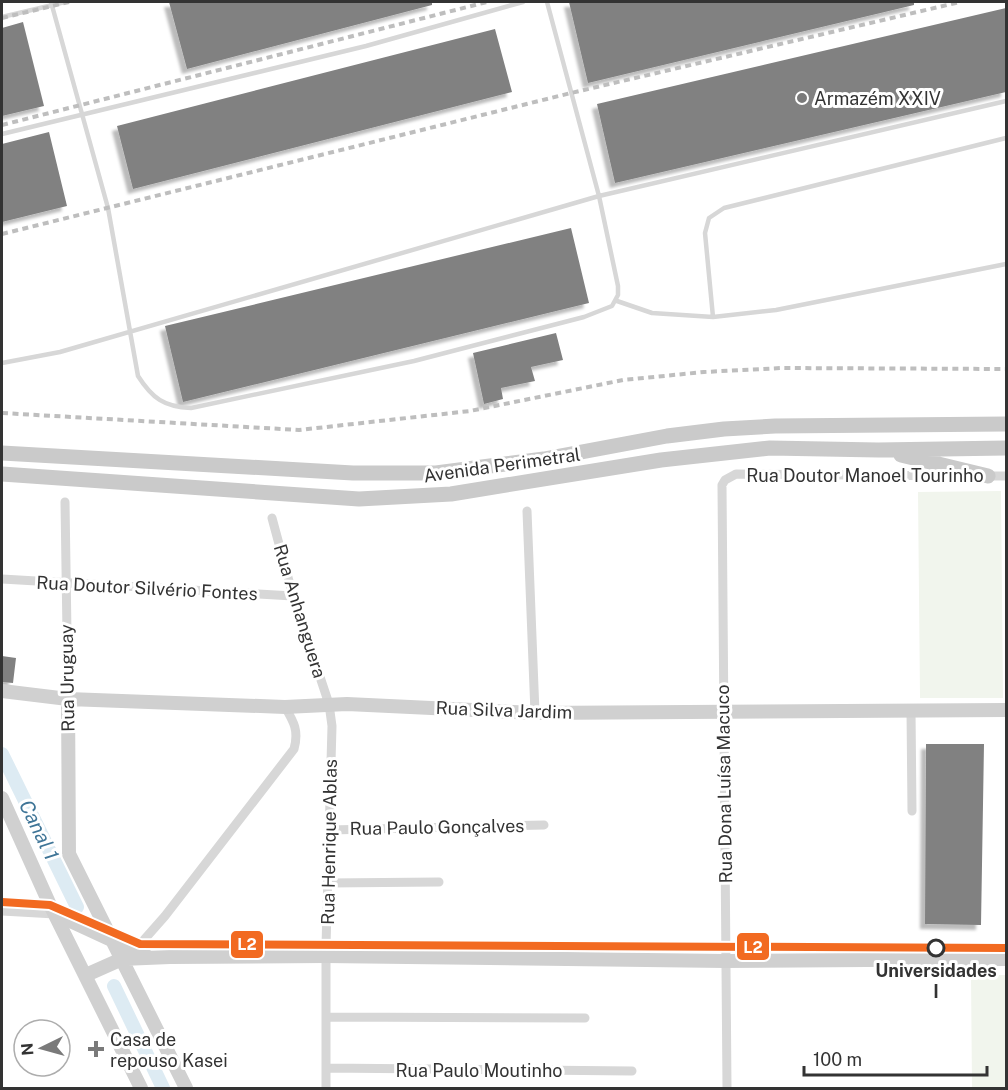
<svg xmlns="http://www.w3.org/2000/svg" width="1008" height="1090" font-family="'Public Sans',sans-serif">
  <defs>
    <filter id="shadow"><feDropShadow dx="-5" dy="5" stdDeviation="1.5" flood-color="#0004"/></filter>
  </defs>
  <rect width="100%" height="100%" fill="#fff"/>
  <!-- green -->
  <path fill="#f1f5ed" d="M 1001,491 L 1003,698 L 920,698 L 918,492 Z
    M 971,975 L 1006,975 L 1006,1088 L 972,1088 Z"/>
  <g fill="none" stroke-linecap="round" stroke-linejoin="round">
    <!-- canal -->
    <path stroke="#ddebf3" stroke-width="14" d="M 2,754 L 77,907
      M 114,986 L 163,1088"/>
  </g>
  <!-- building -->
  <path fill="#818181" filter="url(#shadow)" d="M 169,2 L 432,2 L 432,5 L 187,69 Z
    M 569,2 L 914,2 L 914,5 L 588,83 Z
    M 1006,8 L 1006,92 L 615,183 L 597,104 Z
    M 23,22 L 44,106 L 2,116 L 2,28 Z
    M 495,29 L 512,92 L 133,189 L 117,126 Z
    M 49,132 L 67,206 L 2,222 L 2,144 Z
    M 571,228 L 589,303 L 183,402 L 165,326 Z
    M 556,333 L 563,360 L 531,367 L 535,381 L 501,388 L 503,399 L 484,404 L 473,353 Z
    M 2,656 L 16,658 L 13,683 L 2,682 Z
    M 926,744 L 984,744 L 981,925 L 925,924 Z"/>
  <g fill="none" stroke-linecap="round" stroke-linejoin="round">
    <!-- lane -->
    <path stroke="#d7d7d7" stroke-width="4.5" d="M 51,2 L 108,208 L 138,376 C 152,398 164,407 191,408 L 414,361 L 584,317 L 612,306 L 618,295 L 618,286 L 599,196 L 547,2
      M 2,17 L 65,2
      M 2,134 L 366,46 L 523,2
      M 617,301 L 652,313 L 713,317 L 776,310 L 1006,264
      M 713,317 L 705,233 L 709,218 L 724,208 L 1006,138
      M 2,363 L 60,352 L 599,196 L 1006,101"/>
    <!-- street -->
    <path stroke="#d7d7d7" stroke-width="9" d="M 983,476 L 1006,476
      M 65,502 L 68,699
      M 527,511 L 535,713
      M 272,518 L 293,596 L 329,704 L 332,726 L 326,946 L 326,1088
      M 2,579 L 293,596
      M 911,710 L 912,811
      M 330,830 L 544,825
      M 328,883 L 439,882
      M 2,911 L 55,914
      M 135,950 L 165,916 L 294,749 C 299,731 294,722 285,707
      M 326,1017 L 585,1018
      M 326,1068 L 632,1071
      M 727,1088 L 722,485 L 725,480 L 736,474 L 966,476"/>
    <!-- secondary -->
    <path stroke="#d0d0d0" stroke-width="14" d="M 2,691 L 68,699 L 285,707 L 347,704 L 535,713 L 1006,710
      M 68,699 L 69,854 L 186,1088
      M 2,798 L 50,905 L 141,1088
      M 55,914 L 148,957
      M 86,975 L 122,959 L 170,957 L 326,956 L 725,961 L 1006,959"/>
    <!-- primary -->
    <path stroke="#cacaca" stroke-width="15" d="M 2,453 L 353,473 L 436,473 L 544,459 L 667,436 L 724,429 L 775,426 L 1006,424
      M 901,455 L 988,476
      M 2,474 L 359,499 L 451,494 L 661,460 L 770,448 L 878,450 L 1006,448"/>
    <!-- rail -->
    <path stroke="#bebebe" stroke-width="4" stroke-dasharray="6 4.5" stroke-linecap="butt" d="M 2,18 L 69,2
      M 2,125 L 487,2
      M 2,234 L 571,93 L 960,2
      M 2,413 L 299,430 L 470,411 L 623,380 L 704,372 L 782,368 L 1006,369"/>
    <!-- rail-1 casing -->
    <g stroke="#fff" stroke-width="12">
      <path id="rail-1" d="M 2,902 L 50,905 L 140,944 L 1006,948"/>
    </g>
    <!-- rail-1 -->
    <use href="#rail-1" stroke="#f26a21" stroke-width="8"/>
  </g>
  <!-- markers -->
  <g fill="#7a7a7a" stroke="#fff" stroke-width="2">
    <circle cx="802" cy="98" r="6"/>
    <path d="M93 1040h6v6h6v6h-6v6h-6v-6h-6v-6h6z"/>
  </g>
  <circle fill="#fff" stroke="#333" stroke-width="3" cx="936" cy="948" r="8"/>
  <g text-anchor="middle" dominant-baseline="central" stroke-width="6" stroke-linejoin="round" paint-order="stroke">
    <!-- poi labels -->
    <g font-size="18" fill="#333" stroke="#fff" text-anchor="start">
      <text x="814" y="98">Armazém XXIV</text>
      <text x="110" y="1039">Casa de<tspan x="110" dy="21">repouso Kasei</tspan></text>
    </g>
    <!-- street labels -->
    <g font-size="18" fill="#333" stroke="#fff">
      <text transform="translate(502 465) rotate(-8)">Avenida Perimetral</text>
      <text x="865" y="475">Rua Doutor Manoel Tourinho</text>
      <text transform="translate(147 588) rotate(3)">Rua Doutor Silvério Fontes</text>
      <text transform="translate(300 611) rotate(73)">Rua Anhanguera</text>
      <text transform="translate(67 678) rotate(-91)">Rua Uruguay</text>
      <text transform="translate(504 710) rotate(2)">Rua Silva Jardim</text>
      <text transform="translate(724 784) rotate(-91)">Rua Dona Luísa Macuco</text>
      <text transform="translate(437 827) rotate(-1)">Rua Paulo Gonçalves</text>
      <text transform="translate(329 842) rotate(-89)">Rua Henrique Ablas</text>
      <text x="479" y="1070">Rua Paulo Moutinho</text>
    </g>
    <!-- stop labels -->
    <g font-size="18" font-weight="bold" fill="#333" stroke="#fff">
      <text x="936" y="970">Universidades<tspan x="936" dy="21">I</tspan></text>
    </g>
    <!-- water labels -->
    <g font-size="20" font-style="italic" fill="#3f7597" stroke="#fff">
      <text transform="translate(39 830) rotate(64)">Canal 1</text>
    </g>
  </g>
  <g stroke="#fff" stroke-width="2">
    <rect x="230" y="930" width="34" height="29" rx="6" fill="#f26a21"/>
    <rect x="736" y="932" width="34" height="29" rx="6" fill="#f26a21"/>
  </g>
  <g font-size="16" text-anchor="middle" font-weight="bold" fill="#fff">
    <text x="247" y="950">L2</text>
    <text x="753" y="953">L2</text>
  </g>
  <!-- border -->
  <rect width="1008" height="1090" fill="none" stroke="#333333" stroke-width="6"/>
  <!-- north arrow -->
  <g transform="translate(42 1048) rotate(265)"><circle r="28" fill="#ffffff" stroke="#adadad" stroke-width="1.5"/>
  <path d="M0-4.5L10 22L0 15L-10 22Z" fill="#7a7a7a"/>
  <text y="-9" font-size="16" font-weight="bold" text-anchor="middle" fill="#333333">N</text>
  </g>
  <!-- scale -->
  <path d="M804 1066v9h183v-9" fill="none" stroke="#333333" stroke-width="3"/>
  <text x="813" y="1066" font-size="18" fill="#333333" stroke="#ffffff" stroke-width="4.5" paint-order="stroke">100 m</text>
</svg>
